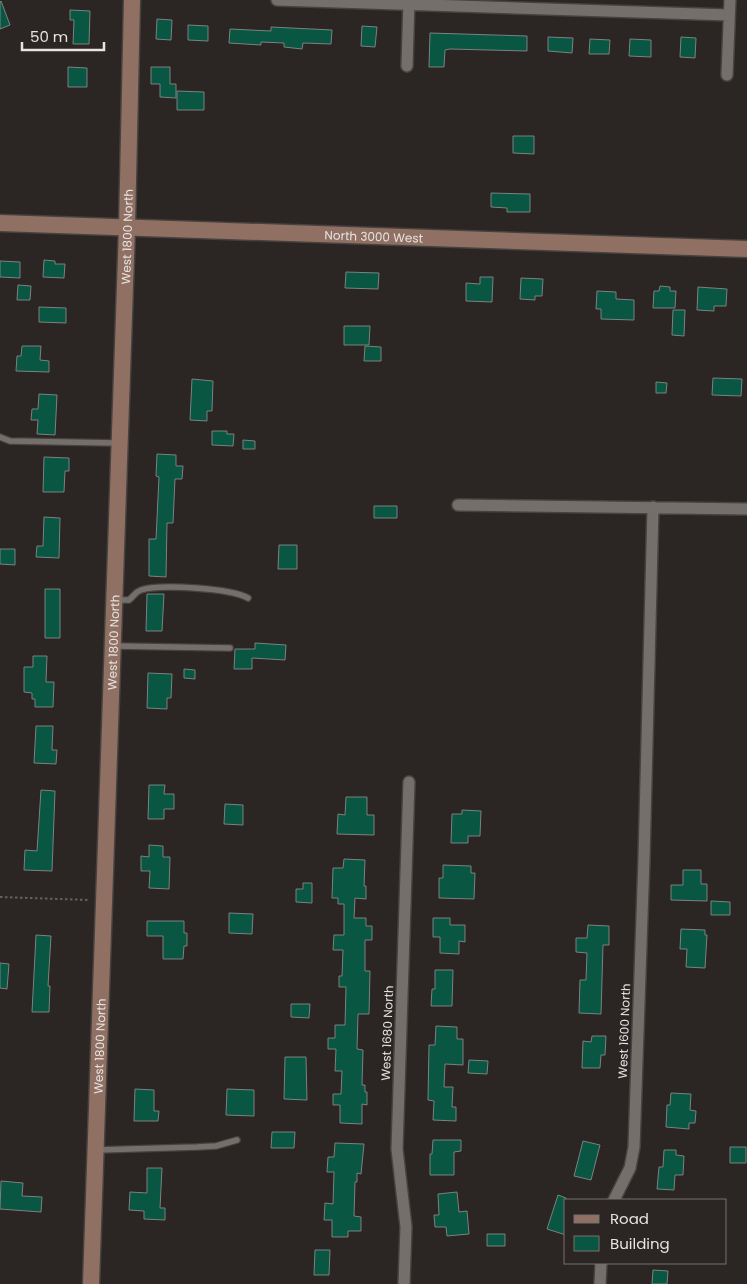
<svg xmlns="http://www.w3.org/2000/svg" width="747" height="1284" font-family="Poppins,sans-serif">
  <rect width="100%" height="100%" fill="#2b2523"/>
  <!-- building -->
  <path fill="#095643" stroke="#7b827f" d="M 1,1 L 10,25 L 0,29 L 0,2 Z
    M 70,10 L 90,11 L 89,44 L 73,44 L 74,20 L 70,20 Z
    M 157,19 L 172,20 L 171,40 L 156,39 Z
    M 188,25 L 208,26 L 208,41 L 188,40 Z
    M 362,26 L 377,27 L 375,47 L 361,46 Z
    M 271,27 L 332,30 L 331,44 L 303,43 L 302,49 L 284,47 L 284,43 L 261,42 L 261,45 L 229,43 L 230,29 L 271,31 Z
    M 430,33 L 527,36 L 527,51 L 450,49 L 445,50 L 444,67 L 429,67 Z
    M 548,37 L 573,38 L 572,53 L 548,51 Z
    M 681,37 L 696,38 L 695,58 L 680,57 Z
    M 590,39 L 610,40 L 609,54 L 589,54 Z
    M 630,39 L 651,40 L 651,57 L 629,56 Z
    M 68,67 L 87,68 L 87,87 L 68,87 Z
    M 151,67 L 170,67 L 170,84 L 176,84 L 176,98 L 160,97 L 160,84 L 151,84 Z
    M 177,91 L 204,92 L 204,110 L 177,110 Z
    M 513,136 L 534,136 L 534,154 L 513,153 Z
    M 491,193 L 530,194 L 530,212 L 507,212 L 507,208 L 491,207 Z
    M 44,260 L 55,261 L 55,264 L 65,264 L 64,278 L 43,277 Z
    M 0,261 L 20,262 L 20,278 L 0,277 Z
    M 346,272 L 379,273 L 378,289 L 345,288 Z
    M 480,277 L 493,277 L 492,302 L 466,301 L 466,283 L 480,284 Z
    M 521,278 L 543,279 L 542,296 L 535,296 L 535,300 L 520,299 Z
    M 18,285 L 31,286 L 30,300 L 17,300 Z
    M 660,286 L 670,287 L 670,291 L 676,291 L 675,308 L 653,308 L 654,291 L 659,291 Z
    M 698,287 L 727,289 L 726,306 L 714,306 L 714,311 L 697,310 Z
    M 597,291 L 616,292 L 616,299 L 634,300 L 634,320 L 601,319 L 601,309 L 596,309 Z
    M 39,307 L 66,308 L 66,323 L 39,322 Z
    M 673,310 L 685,310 L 684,336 L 672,335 Z
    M 344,326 L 370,326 L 369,345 L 344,345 Z
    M 22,346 L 41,346 L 40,360 L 49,361 L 49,372 L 16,371 L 17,356 L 21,356 Z
    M 365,346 L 381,347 L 381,361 L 364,361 Z
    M 713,378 L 742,379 L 741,396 L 712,395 Z
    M 192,379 L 213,381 L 212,411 L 207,411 L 207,421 L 190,420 Z
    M 656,382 L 667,383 L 666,393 L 656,393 Z
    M 39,394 L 57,395 L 55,435 L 37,434 L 38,420 L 31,420 L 32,409 L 38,409 Z
    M 212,431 L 227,431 L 227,434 L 234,434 L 233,446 L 212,445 Z
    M 243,440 L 255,441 L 255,449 L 243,449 Z
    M 157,454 L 176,455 L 176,466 L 183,466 L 182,479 L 175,479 L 173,523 L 167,523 L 166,577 L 149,576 L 149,539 L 156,539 L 159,477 L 156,476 Z
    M 44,457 L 69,458 L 69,471 L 65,471 L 64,492 L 43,492 Z
    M 374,506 L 397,506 L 397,518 L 374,518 Z
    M 44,517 L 60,518 L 59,558 L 36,557 L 37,546 L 43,546 Z
    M 279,545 L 297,545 L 297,569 L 278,569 Z
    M 0,549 L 15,549 L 15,565 L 0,564 Z
    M 45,589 L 60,589 L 60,638 L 45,638 Z
    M 147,594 L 164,594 L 162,631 L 146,631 Z
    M 255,643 L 286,645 L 285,660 L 252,658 L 252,669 L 234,669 L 235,649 L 255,649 Z
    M 33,656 L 47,656 L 46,682 L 54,682 L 53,707 L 35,707 L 35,699 L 32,699 L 32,693 L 24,692 L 24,667 L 33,667 Z
    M 184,669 L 195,670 L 195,679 L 184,678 Z
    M 148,673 L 172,674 L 171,698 L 167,698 L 167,709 L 147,708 Z
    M 36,726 L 53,726 L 52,750 L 57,750 L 56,764 L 34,763 Z
    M 149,785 L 165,785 L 164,794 L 174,794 L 174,809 L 164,809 L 164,819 L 148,819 Z
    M 41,790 L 55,791 L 52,871 L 24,870 L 25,850 L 37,851 Z
    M 346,797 L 367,797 L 367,815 L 374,815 L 374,835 L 337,834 L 338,814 L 345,815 Z
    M 225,804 L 243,805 L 243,825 L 224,824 Z
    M 462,810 L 481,811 L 480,836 L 468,836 L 468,843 L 451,843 L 452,814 L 462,814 Z
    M 149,845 L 163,846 L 163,857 L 170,857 L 169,889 L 149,888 L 150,871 L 141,871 L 141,856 L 149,857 Z
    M 344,859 L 365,860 L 364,886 L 366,886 L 366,899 L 355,898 L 354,918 L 366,918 L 366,926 L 372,926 L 372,940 L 365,940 L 365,971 L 370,971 L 369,1014 L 358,1014 L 357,1049 L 363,1050 L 362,1085 L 365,1085 L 365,1092 L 367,1092 L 367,1105 L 362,1104 L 362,1124 L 340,1123 L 340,1105 L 333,1105 L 333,1094 L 341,1094 L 342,1071 L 335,1071 L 336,1049 L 328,1049 L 328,1038 L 335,1038 L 335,1025 L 345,1025 L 346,987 L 339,987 L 339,976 L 342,976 L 343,950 L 333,950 L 334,935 L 344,935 L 344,904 L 338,904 L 338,898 L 332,898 L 333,868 L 343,868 Z
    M 443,865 L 471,866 L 471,873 L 475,873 L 474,899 L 439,898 L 439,878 L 443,878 Z
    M 683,870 L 701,870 L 701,884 L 707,884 L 707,901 L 671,900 L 671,885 L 683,885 Z
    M 303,883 L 312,883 L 312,903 L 296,902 L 296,889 L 303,889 Z
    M 711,901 L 730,902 L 730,915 L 711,915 Z
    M 229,913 L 253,914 L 252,934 L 229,933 Z
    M 433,918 L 450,918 L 450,925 L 465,925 L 465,942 L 459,941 L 459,954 L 440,953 L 440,937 L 433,937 Z
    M 147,921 L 184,921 L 184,933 L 187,933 L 187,946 L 184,946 L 183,959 L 163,959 L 163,936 L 147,936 Z
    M 588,925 L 609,926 L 609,945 L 603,945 L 601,1014 L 579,1013 L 580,980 L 586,980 L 587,953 L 576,952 L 576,938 L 587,938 Z
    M 681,929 L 705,930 L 705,935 L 707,935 L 705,968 L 686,967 L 687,949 L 680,949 Z
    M 36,935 L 51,936 L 48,986 L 50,986 L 49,1012 L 32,1012 Z
    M 0,963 L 9,964 L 7,989 L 0,988 Z
    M 435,970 L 453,970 L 452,1006 L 431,1006 L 432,989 L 435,989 Z
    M 291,1004 L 310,1004 L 309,1018 L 291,1017 Z
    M 436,1026 L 457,1027 L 457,1039 L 463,1039 L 463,1065 L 445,1064 L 444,1087 L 453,1087 L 452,1107 L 456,1107 L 456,1121 L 433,1120 L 434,1101 L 428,1100 L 429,1045 L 435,1045 Z
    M 592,1036 L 606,1036 L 605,1055 L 601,1055 L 600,1068 L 582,1068 L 583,1041 L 591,1042 Z
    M 285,1057 L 306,1057 L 307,1100 L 284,1099 Z
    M 469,1060 L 488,1061 L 487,1074 L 468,1073 Z
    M 135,1089 L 154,1090 L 154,1111 L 159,1111 L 158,1121 L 134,1121 Z
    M 227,1089 L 254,1090 L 254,1116 L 226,1115 Z
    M 671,1093 L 691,1094 L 690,1110 L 696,1111 L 695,1123 L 689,1123 L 689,1129 L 666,1127 L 667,1105 L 670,1105 Z
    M 272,1132 L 295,1132 L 294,1148 L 271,1148 Z
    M 433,1140 L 461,1140 L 461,1151 L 454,1152 L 454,1175 L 430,1175 L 430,1154 L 432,1154 Z
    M 583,1141 L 600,1145 L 591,1180 L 574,1176 Z
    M 335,1143 L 364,1144 L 361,1174 L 357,1173 L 357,1182 L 355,1182 L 354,1216 L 361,1217 L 361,1231 L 348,1231 L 348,1237 L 332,1237 L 332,1220 L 324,1220 L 325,1203 L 333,1204 L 334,1172 L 327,1172 L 328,1157 L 334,1157 Z
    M 730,1147 L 746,1147 L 746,1163 L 730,1163 Z
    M 664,1150 L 676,1150 L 676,1155 L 684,1156 L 683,1175 L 675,1175 L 674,1190 L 657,1189 L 659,1167 L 663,1167 Z
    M 147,1168 L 162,1168 L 160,1208 L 165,1208 L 165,1220 L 144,1219 L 144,1211 L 129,1210 L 130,1192 L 147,1193 Z
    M 1,1181 L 23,1183 L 22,1196 L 42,1197 L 41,1212 L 0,1209 Z
    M 457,1192 L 459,1212 L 467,1211 L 469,1234 L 447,1236 L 446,1227 L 435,1227 L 434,1215 L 439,1215 L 438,1194 Z
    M 558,1195 L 566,1198 L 566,1235 L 547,1229 Z
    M 487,1234 L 505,1234 L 505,1246 L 487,1246 Z
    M 315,1250 L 330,1250 L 329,1275 L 314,1275 Z
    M 653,1270 L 668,1271 L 667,1284 L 652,1284 Z"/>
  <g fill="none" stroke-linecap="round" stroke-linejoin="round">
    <!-- lane casing -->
    <g stroke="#46423f" stroke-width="8">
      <path id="lane" d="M 0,437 L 10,441 L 117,443
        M 117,600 L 129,600 C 134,596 135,592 141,590 C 160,584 230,588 248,598
        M 115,646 L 230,648
        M 97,1150 L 197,1147 L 216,1146 L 237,1140"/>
    </g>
    <!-- street casing -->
    <g stroke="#46423f" stroke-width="14">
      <path id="street" d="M 277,0 L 729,15
        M 407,66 L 409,0
        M 727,75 L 730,0
        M 458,505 L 747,509
        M 614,1200 L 630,1168 L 634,1147 L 644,859 L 653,507
        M 404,1284 L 406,1227 L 397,1149 L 409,782
        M 600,1284 L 601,1263"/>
    </g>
    <!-- secondary casing -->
    <g stroke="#46423f" stroke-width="19">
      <g id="secondary">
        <path id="s1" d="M 0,223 L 747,249"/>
        <path id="s2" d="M 91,1284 L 127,227 L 132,0"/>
      </g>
    </g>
    <!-- path -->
    <path stroke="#66615f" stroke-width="2" stroke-dasharray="2.5 2.5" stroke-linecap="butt" d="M 0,897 L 90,900"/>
    <!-- lane -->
    <use href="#lane" stroke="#756f6c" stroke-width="5.5"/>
    <!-- street -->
    <use href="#street" stroke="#756f6c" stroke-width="11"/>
    <!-- secondary -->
    <use href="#secondary" stroke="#8f7062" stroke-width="16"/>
  </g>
  <g text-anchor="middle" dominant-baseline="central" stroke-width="4" stroke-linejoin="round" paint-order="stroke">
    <!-- street labels -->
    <g font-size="12" fill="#e7e3e2" stroke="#2b2523">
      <text stroke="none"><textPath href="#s1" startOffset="374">North 3000 West</textPath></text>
      <text stroke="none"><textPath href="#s2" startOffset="1048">West 1800 North</textPath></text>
      <text stroke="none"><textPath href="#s2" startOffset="642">West 1800 North</textPath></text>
      <text transform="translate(624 1031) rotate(-88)">West 1600 North</text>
      <text transform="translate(387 1033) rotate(-88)">West 1680 North</text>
      <text stroke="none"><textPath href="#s2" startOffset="238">West 1800 North</textPath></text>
    </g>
  </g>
  <!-- legend -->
  <rect x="564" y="1199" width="162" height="65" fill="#2b2523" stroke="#76716f"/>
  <rect x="574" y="1215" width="25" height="8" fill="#8f7062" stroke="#76716f"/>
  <text x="610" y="1224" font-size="15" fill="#e7e3e2">Road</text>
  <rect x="574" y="1236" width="25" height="15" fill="#095643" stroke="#76716f"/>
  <text x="610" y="1249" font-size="15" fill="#e7e3e2">Building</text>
  <!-- scale -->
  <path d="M22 42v8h82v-8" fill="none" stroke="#e7e3e2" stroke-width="2.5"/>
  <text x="30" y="42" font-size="15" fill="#e7e3e2" stroke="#2b2523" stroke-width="4" paint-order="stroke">50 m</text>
</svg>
